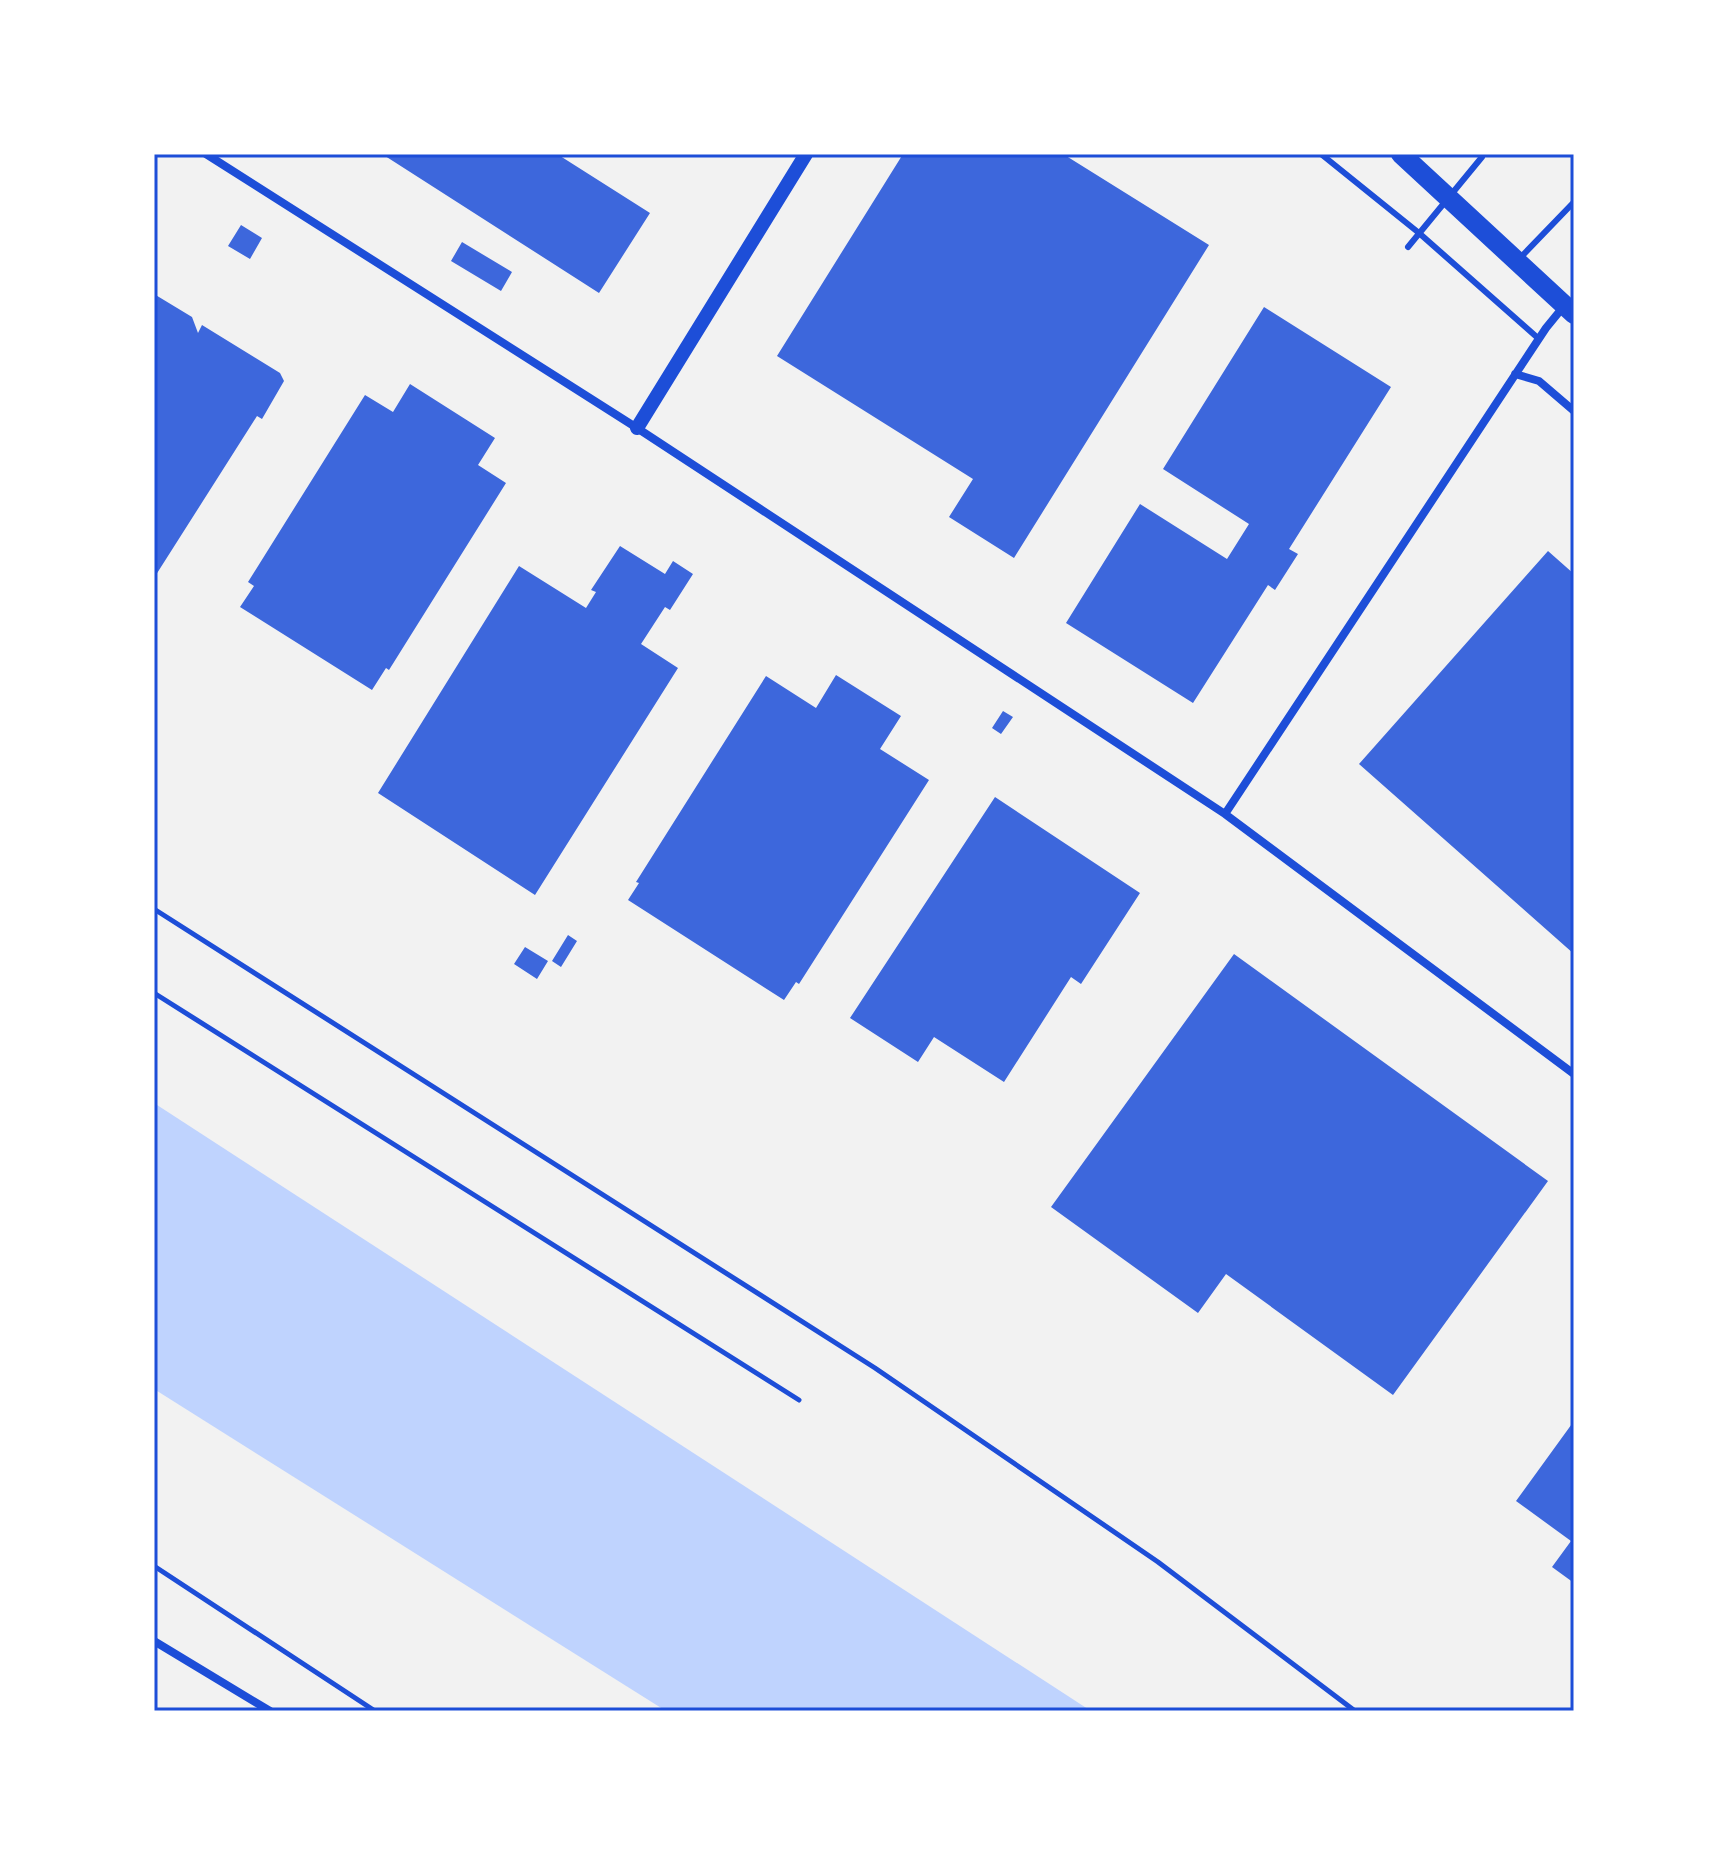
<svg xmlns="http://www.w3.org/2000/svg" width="1728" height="1865" font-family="'DejaVu Sans',sans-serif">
  <rect width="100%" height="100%" fill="#f2f2f2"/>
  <!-- water -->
  <path fill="#bfd3fe" d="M 154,1103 L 1091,1711 L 666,1711 L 154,1389 Z"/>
  <!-- building -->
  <path fill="#3d67dc" d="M 382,154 L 557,154 L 650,213 L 599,293 Z
    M 903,154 L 1063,154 L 1209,245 L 1014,558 L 949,517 L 973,479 L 777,356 Z
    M 241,225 L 262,238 L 250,259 L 228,246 Z
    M 462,242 L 512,272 L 501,291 L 451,261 Z
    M 154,294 L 192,317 L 198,333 L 202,325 L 280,373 L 284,381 L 262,419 L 257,416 L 154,578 Z
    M 1264,307 L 1391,387 L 1289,549 L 1298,554 L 1275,590 L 1268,585 L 1193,703 L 1066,623 L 1140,504 L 1227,559 L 1249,524 L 1163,469 Z
    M 410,384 L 495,438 L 478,465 L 506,483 L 389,670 L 386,668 L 372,690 L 240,607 L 254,586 L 248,582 L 365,395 L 393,412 Z
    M 620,546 L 665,574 L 673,561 L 693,574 L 670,610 L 665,607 L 641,644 L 678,668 L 535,895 L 378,793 L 519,566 L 586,608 L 596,592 L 591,590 Z
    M 1548,551 L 1574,574 L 1574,954 L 1359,764 Z
    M 836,675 L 901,716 L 880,749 L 929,780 L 799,984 L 796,982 L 784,1000 L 628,900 L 639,883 L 636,882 L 766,676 L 816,708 Z
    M 1003,711 L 1013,717 L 1001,734 L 992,728 Z
    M 995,797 L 1140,893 L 1081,984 L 1071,977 L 1004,1082 L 934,1037 L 918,1062 L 850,1018 Z
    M 568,935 L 577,941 L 561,967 L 552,961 Z
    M 525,947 L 548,961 L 537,979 L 514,964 Z
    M 1234,954 L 1548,1181 L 1393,1395 L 1226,1274 L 1198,1313 L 1051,1207 Z
    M 1574,1421 L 1574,1583 L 1552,1567 L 1571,1541 L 1516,1501 Z"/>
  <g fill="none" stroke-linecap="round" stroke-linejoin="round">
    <!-- path -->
    <path stroke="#1d4ed8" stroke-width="5" d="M 154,909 L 875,1368 L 1158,1562 L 1355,1711
      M 154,993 L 799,1400
      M 154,1566 L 375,1711"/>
    <!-- service -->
    <path stroke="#1d4ed8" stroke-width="6" d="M 1321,154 L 1419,233 L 1539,339
      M 1408,247 L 1482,157
      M 1521,257 L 1574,202"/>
    <!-- minor -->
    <path stroke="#1d4ed8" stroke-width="8" d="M 206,154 L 637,428 L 1225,814 L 1574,1074
      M 1515,374 L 1539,381 L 1574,411
      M 1225,814 L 1546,328 L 1564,306
      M 154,1641 L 270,1711"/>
    <!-- tertiary -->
    <path stroke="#1d4ed8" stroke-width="14" d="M 637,428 L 806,154"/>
    <!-- primary -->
    <path stroke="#1d4ed8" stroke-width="20" d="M 1401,154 L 1574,314"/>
  </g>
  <!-- border -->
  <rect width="1728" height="1865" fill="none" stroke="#ffffff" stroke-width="312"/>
  <rect x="156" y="156" width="1416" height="1553" fill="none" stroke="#1d4ed8" stroke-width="3"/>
</svg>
